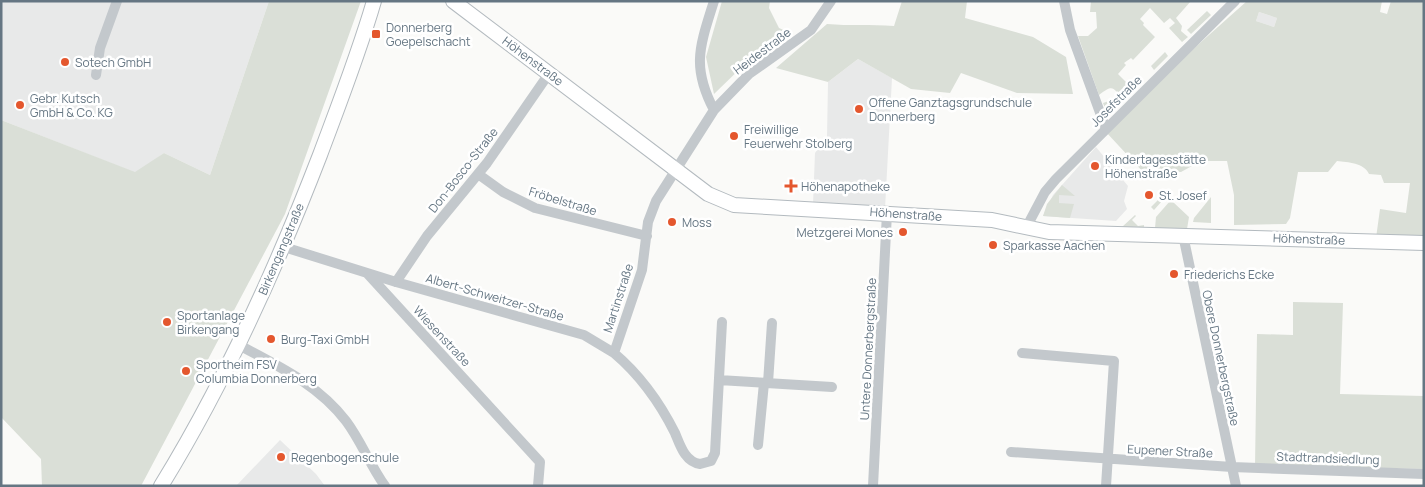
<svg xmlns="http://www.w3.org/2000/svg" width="1425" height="487" font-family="Manrope,sans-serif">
  <rect width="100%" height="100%" fill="#fafaf8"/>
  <!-- built -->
  <path fill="#e8e9e9" d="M 1,1 L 269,1 L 210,175 L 164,153 L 136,173 L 1,120 Z
    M 1259,12 L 1277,18 L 1274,27 L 1256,21 Z
    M 858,59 L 892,78 L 885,209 L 813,204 L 815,153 L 827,137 L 828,82 Z
    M 1096,147 L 1128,186 L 1124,201 L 1127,209 L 1116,221 L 1043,216 L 1053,195 Z
    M 280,440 L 316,474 L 325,486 L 236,486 Z"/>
  <!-- green -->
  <path fill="#dadfd7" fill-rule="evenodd" d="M 269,1 L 361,1 L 285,214 L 141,486 L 42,486 L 41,459 L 1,417 L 1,120 L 135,172 L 164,153 L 210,175 Z
    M 722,1 L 770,1 L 769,8 L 779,28 L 793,34 L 747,62 L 714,94 L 706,57 Z
    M 902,1 L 967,1 L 965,18 L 1033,37 L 1066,57 L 1073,94 L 1017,93 L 961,73 L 950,93 L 911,89 L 858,59 L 828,82 L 776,68 L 827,24 C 849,26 871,24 894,26 Z
    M 1091,1 L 1191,1 L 1176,18 L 1182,26 L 1181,31 L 1188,37 L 1182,42 L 1169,28 L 1175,23 L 1170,18 L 1164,23 L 1150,8 L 1140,19 L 1144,23 L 1143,25 L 1155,37 L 1133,60 L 1131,58 L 1124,63 L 1126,65 L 1118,74 L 1130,86 L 1133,83 L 1136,87 L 1125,97 C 1111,91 1116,82 1099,95 L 1078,36 L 1088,36 L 1097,28 L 1096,12 L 1090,12 Z
    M 1247,1 L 1382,1 L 1380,12 L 1387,14 L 1391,1 L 1424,1 L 1424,239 L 1376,238 L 1380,209 L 1406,213 L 1410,183 L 1384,183 L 1381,175 L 1369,174 C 1364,163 1348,162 1337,161 L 1328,172 L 1298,172 L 1290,218 L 1286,224 L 1234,225 L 1234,195 L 1227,161 L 1201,161 L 1181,172 L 1166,171 L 1159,178 L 1156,175 L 1144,173 L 1106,132 L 1172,68 ZM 1259,12 L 1277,18 L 1274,27 L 1256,21 Z
    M 1207,11 L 1211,15 L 1191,34 L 1187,30 Z
    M 1165,52 L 1168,56 L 1154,70 L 1151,66 Z
    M 1112,100 L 1120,102 L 1107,113 L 1103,103 Z
    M 1062,185 L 1075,196 L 1059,195 L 1059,203 L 1074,204 L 1070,218 L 1043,216 L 1047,204 Z
    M 1169,189 L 1171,191 L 1154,210 L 1151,207 Z
    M 1211,197 L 1211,223 L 1193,222 L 1194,218 Z
    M 1170,201 L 1173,202 L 1189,217 L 1187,229 L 1155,228 L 1156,217 Z
    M 1135,215 L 1136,216 L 1132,220 L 1138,226 L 1144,225 L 1144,228 L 1122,227 Z
    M 1293,302 L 1343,303 L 1340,394 L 1424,396 L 1424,469 L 1255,466 L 1257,334 L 1293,335 Z"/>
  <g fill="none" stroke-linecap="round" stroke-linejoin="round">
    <!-- secondary casing -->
    <g stroke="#b3babf" stroke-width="16">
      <path id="secondary" d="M 453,1 L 708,194 L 734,205 L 992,220 L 1049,232 L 1424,243
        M 161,486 C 225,382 276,269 320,155 C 339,104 359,53 374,1"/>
    </g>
    <!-- street -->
    <path stroke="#c3c8cc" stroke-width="10" d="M 714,1 C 700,46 691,66 714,110
      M 1064,1 L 1070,30 L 1106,129
      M 96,75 L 100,48 L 117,1
      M 478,174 L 503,192 L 535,208 L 647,236
      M 1026,228 L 1045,192 L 1056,179 L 1235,1
      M 1183,235 L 1236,486
      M 284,247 L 396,282 L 584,335 L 614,353
      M 367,273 L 540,462 L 538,486
      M 396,282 L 427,236 L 487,163 L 550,72
      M 722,322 L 715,453 L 711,461 L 700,464 C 685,462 680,445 675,433 C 660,403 640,375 614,353 L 642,270 L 648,222 L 656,201 L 714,110 L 749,74 L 811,30 L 831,1
      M 237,344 C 276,365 318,384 346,421 C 361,441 370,465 385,486
      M 1022,353 L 1114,361 L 1106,486
      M 719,380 L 832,387
      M 768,383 L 772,323
      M 758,445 L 764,383
      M 1011,452 L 1232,467 L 1424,474
      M 873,486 L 887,213"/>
    <!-- secondary -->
    <use href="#secondary" stroke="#fff" stroke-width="14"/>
  </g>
  <!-- markers -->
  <g fill="#e4572e" stroke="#fff" stroke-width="2">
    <rect x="371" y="29" width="10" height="10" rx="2.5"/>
    <circle cx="65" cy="62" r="5"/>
    <circle cx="20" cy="105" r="5"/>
    <circle cx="859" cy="109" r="5"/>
    <circle cx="734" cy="136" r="5"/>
    <circle cx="1095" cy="166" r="5"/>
    <path d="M788.5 178.5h5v5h5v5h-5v5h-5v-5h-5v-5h5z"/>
    <circle cx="1149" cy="195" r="5"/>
    <circle cx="672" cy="222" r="5"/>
    <circle cx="903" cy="232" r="5"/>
    <circle cx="993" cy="245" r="5"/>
    <circle cx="1174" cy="274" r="5"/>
    <circle cx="167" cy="322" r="5"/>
    <circle cx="271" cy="339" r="5"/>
    <circle cx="186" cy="371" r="5"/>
    <circle cx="281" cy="457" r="5"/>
  </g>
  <g text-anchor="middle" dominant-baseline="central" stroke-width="5" stroke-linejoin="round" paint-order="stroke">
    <!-- poi labels -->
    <g font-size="12" fill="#657683" stroke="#fff" text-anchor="start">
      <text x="386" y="27">Donnerberg<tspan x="386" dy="14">Goepelschacht</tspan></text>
      <text x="75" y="62">Sotech GmbH</text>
      <text x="30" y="98">Gebr. Kutsch<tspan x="30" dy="14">GmbH &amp; Co. KG</tspan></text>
      <text x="869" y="102">Offene Ganztagsgrundschule<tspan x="869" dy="14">Donnerberg</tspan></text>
      <text x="744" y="129">Freiwillige<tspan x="744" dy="14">Feuerwehr Stolberg</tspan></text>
      <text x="1105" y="159">Kindertagesstätte<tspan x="1105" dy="14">Höhenstraße</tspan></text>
      <text x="801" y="186">Höhenapotheke</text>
      <text x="1159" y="195">St. Josef</text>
      <text x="682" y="222">Moss</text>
      <text x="893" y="232" text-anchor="end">Metzgerei Mones</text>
      <text x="1003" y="245">Sparkasse Aachen</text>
      <text x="1184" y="274">Friederichs Ecke</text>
      <text x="177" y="315">Sportanlage<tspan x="177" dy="14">Birkengang</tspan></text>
      <text x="281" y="339">Burg-Taxi GmbH</text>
      <text x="196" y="364">Sportheim FSV<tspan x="196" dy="14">Columbia Donnerberg</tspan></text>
      <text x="291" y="457">Regenbogenschule</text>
    </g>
    <!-- street labels -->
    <g font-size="12" fill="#657683" stroke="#fff">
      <text transform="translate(762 51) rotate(-37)">Heidestraße</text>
      <text transform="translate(533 61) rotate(37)">Höhenstraße</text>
      <text transform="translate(1116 101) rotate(-45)">Josefstraße</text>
      <text transform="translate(463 170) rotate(-52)">Don-Bosco-Straße</text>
      <text transform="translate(563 201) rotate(17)">Fröbelstraße</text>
      <text transform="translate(906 214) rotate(4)">Höhenstraße</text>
      <text transform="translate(1309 239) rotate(2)">Höhenstraße</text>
      <text transform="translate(281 249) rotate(-67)">Birkengangstraße</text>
      <text transform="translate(495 297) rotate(16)">Albert-Schweitzer-Straße</text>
      <text transform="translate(618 298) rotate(-72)">Martinstraße</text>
      <text transform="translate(442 336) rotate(47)">Wiesenstraße</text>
      <text transform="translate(868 349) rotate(-87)">Untere Donnerbergstraße</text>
      <text transform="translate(1221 358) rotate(78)">Obere Donnerbergstraße</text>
      <text transform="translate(1170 451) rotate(3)">Eupener Straße</text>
      <text transform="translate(1328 458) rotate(2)">Stadtrandsiedlung</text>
    </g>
  </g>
  <!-- border -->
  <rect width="1425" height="487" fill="none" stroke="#657683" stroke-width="5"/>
</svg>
